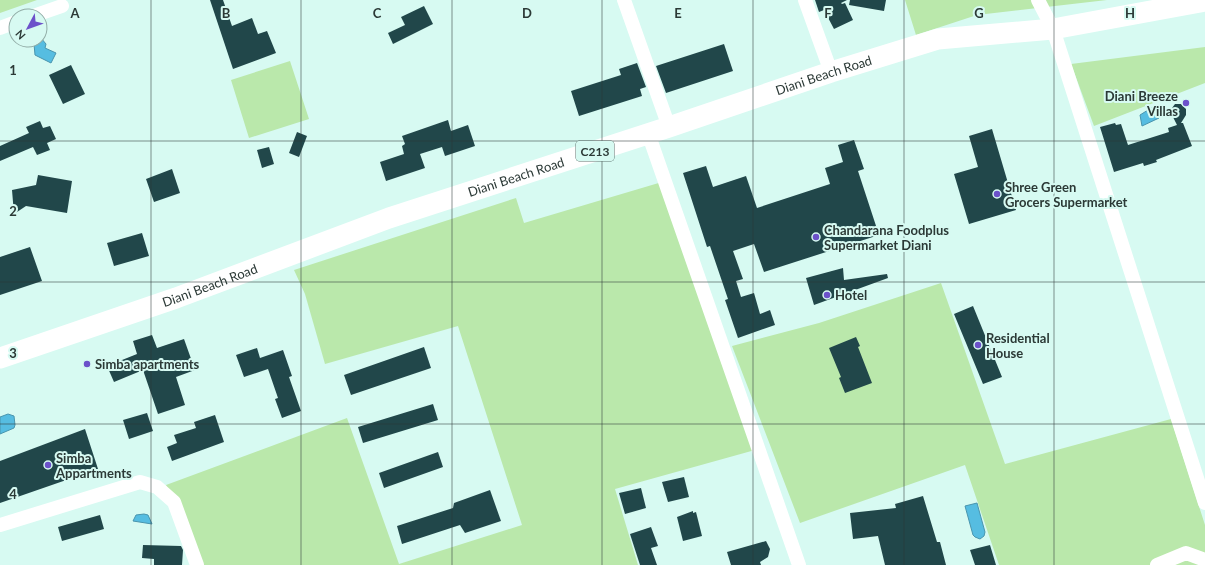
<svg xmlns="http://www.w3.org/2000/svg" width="1205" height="565" font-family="Lato,sans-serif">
  <rect width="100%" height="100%" fill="#d7faf2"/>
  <!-- green -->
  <path fill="#bae8ab" d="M 0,0 L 37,0 L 0,13 Z
    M 905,0 L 1107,0 L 977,15 L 916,35 Z
    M 1205,47 L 1205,83 L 1094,126 L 1071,64 Z
    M 290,61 L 309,119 L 249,138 L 231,80 Z
    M 662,182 L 755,450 L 615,489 L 638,565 L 196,565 L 166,485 L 347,418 L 399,564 L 522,525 L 458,326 L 325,364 L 305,294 L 294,270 L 516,198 L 524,223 Z
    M 941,283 L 1005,464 L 1171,419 L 1205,525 L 1205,565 L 999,565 L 965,465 L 800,523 L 732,346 L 819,323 Z"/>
  <!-- water -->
  <path fill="#56bde1" stroke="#4995ae" d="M 41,38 L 46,44 L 45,48 L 56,53 L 51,63 L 35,55 L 34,44 Z
    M 1156,105 L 1159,118 L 1142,126 L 1140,115 Z
    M 8,414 L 14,416 L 15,425 L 14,428 L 0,434 L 0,417 Z
    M 977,503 L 985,532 L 984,536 L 980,539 L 975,537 L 973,535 L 965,506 Z
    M 144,514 L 148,515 L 152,524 L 133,521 L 136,515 Z"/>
  <!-- building -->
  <path fill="#21474a" d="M 210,0 L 223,0 L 232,26 L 252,18 L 258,34 L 267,31 L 276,53 L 233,69 Z
    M 815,0 L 847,0 L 841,3 L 842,4 L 845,3 L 853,20 L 834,29 L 824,10 L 819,12 Z
    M 850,0 L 886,0 L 884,11 L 849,5 Z
    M 424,6 L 433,24 L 393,44 L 388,33 L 405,25 L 401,17 Z
    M 724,44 L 733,71 L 666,93 L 656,66 Z
    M 637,63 L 646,87 L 640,89 L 642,96 L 579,116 L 571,91 L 621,75 L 619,69 Z
    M 71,65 L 85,94 L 63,104 L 49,75 Z
    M 1175,104 L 1181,104 L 1186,109 L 1186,115 L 1181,123 L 1183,123 L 1192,146 L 1156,160 L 1157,162 L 1144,166 L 1143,163 L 1114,172 L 1100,127 L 1115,123 L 1116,125 L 1121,124 L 1128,145 L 1169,132 L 1168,128 L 1177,125 L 1171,113 L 1172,108 Z
    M 448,120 L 451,131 L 468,125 L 475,146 L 445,156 L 442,147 L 420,154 L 425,168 L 386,181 L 380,162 L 404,154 L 402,146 L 405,144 L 402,136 Z
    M 40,121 L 43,128 L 50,126 L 56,139 L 47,143 L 50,150 L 37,155 L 33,147 L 0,161 L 0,146 L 29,133 L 26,127 Z
    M 992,129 L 1016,210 L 969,224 L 954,174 L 978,167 L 969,136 Z
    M 297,132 L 307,136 L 299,157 L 289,153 Z
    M 854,140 L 864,169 L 858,171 L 879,235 L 764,272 L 754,244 L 733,251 L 743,279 L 736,281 L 741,297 L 754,293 L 760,314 L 770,310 L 775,325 L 738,338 L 725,300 L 728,299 L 710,246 L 707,247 L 683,173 L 706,166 L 713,187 L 746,176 L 757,208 L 830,184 L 825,168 L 843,162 L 838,145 Z
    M 269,147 L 274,164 L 262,168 L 257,150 Z
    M 172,169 L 180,193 L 154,202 L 146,179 Z
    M 38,175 L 72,181 L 67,213 L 26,206 L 14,214 L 12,190 L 36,185 Z
    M 142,233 L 149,256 L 114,266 L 107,243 Z
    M 30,247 L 42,281 L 0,295 L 0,257 Z
    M 843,268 L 844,280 L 887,274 L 888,278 L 814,305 L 806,278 Z
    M 973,306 L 1002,377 L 983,384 L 954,314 Z
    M 152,335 L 157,348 L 184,339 L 195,370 L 176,377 L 185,405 L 158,414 L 143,370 L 114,382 L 107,366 L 137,354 L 133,341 Z
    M 856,337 L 860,346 L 858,347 L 872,383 L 845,393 L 839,378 L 841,377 L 829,348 Z
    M 424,347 L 431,368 L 351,395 L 344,375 Z
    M 257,348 L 260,358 L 283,350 L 292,376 L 289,377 L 301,411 L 282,418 L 275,399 L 278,398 L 268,369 L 244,377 L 236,355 Z
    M 433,404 L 438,420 L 363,443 L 358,427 Z
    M 147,413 L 153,431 L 129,439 L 123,420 Z
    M 215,415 L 224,442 L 172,461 L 167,447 L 177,443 L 174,435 L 196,428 L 194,422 Z
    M 85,429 L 98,469 L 0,503 L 0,461 Z
    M 438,452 L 443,467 L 384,488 L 379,473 Z
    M 684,477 L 689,497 L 668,502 L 662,482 Z
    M 641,488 L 646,508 L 625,514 L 619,493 Z
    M 490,490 L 501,521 L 465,533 L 460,525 L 402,544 L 397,526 L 453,508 L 454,503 Z
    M 923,496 L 937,542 L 940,542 L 946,565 L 885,565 L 878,536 L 853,539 L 850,513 L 896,508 L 895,504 Z
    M 693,511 L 693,513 L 696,512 L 702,536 L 683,541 L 677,517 Z
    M 100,515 L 104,529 L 62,541 L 58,527 Z
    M 651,527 L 658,546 L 651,548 L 657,565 L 640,565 L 630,534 Z
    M 766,541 L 770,549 L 768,557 L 760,562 L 761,565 L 731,565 L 727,552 Z
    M 143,545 L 181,546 L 183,550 L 182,565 L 154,565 L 154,559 L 142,558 Z
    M 990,545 L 996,565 L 975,565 L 970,550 Z"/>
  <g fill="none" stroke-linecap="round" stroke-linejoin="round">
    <!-- minor -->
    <path stroke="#fff" stroke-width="14" d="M 624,0 L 669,127
      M 805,0 L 831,72
      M 1038,0 L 1053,29 L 1205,503
      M 33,16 L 62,6
      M 0,28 L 16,22
      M 648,133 L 799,565
      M 0,525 L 140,482 L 157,487 L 174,502 L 197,565
      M 1157,565 L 1186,553 L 1205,560"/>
    <!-- primary -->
    <path stroke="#fff" stroke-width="21" id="s1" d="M 0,358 L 176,298 L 389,218 L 669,127 L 831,72 L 938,39 L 1053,29 L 1205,1"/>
  </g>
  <!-- grid -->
  <path fill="none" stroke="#2b3936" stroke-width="1" stroke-opacity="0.55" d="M 151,0 L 151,565M 301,0 L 301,565M 452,0 L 452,565M 602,0 L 602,565M 753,0 L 753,565M 904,0 L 904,565M 1054,0 L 1054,565M 0,141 L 1205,141M 0,282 L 1205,282M 0,424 L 1205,424"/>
  <!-- markers -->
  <g fill="#6c51ca" stroke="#d7faf2" stroke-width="1.5">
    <circle cx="1186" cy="103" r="4"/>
    <circle cx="997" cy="194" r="4"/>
    <circle cx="816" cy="237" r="4"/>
    <circle cx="827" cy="295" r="4"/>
    <circle cx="978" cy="345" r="4"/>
    <circle cx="87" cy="364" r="4"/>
    <circle cx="48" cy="465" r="4"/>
  </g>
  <g text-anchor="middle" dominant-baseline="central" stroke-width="4" stroke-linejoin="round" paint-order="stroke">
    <!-- shield labels -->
    <rect fill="#d7faf2" stroke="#5f736e" stroke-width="1" x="576" y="141" width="38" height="20" rx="3"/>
    <g font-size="12" font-weight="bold" fill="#2b3936">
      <text x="595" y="151">C213</text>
    </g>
    <!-- street labels -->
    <g font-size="13" fill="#2b3936" stroke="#d7faf2">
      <text stroke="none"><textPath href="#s1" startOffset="871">Diani Beach Road</textPath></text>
      <text stroke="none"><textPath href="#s1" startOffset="547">Diani Beach Road</textPath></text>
      <text stroke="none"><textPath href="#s1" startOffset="222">Diani Beach Road</textPath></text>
    </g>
    <!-- poi labels -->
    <g font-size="13" font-weight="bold" fill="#2b3936" stroke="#d7faf2" text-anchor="start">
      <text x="1178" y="96" text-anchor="end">Diani Breeze<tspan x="1178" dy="15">Villas</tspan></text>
      <text x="1005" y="187">Shree Green<tspan x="1005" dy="15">Grocers Supermarket</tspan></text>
      <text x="824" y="230">Chandarana Foodplus<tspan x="824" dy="15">Supermarket Diani</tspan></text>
      <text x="835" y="295">Hotel</text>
      <text x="986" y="338">Residential<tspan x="986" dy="15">House</tspan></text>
      <text x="95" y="364">Simba apartments</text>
      <text x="56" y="458">Simba<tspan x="56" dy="15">Appartments</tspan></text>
    </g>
  </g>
  <g font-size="13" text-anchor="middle" font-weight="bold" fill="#2b3936" stroke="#d7faf2" stroke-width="4" stroke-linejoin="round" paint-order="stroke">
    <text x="75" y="18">A</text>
    <text x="226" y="18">B</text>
    <text x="377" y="18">C</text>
    <text x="527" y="18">D</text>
    <text x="678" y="18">E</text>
    <text x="828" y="18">F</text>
    <text x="979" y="18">G</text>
    <text x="1130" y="18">H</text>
    <text x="13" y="75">1</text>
    <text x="13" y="216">2</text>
    <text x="13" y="358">3</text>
    <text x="13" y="499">4</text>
  </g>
  <!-- north arrow -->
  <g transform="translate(28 28) rotate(229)"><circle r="19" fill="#d7faf2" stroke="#92ada7"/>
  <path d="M0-3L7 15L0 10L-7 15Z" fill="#6c51ca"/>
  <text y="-6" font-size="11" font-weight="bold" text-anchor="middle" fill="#2b3936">N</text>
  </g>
</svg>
